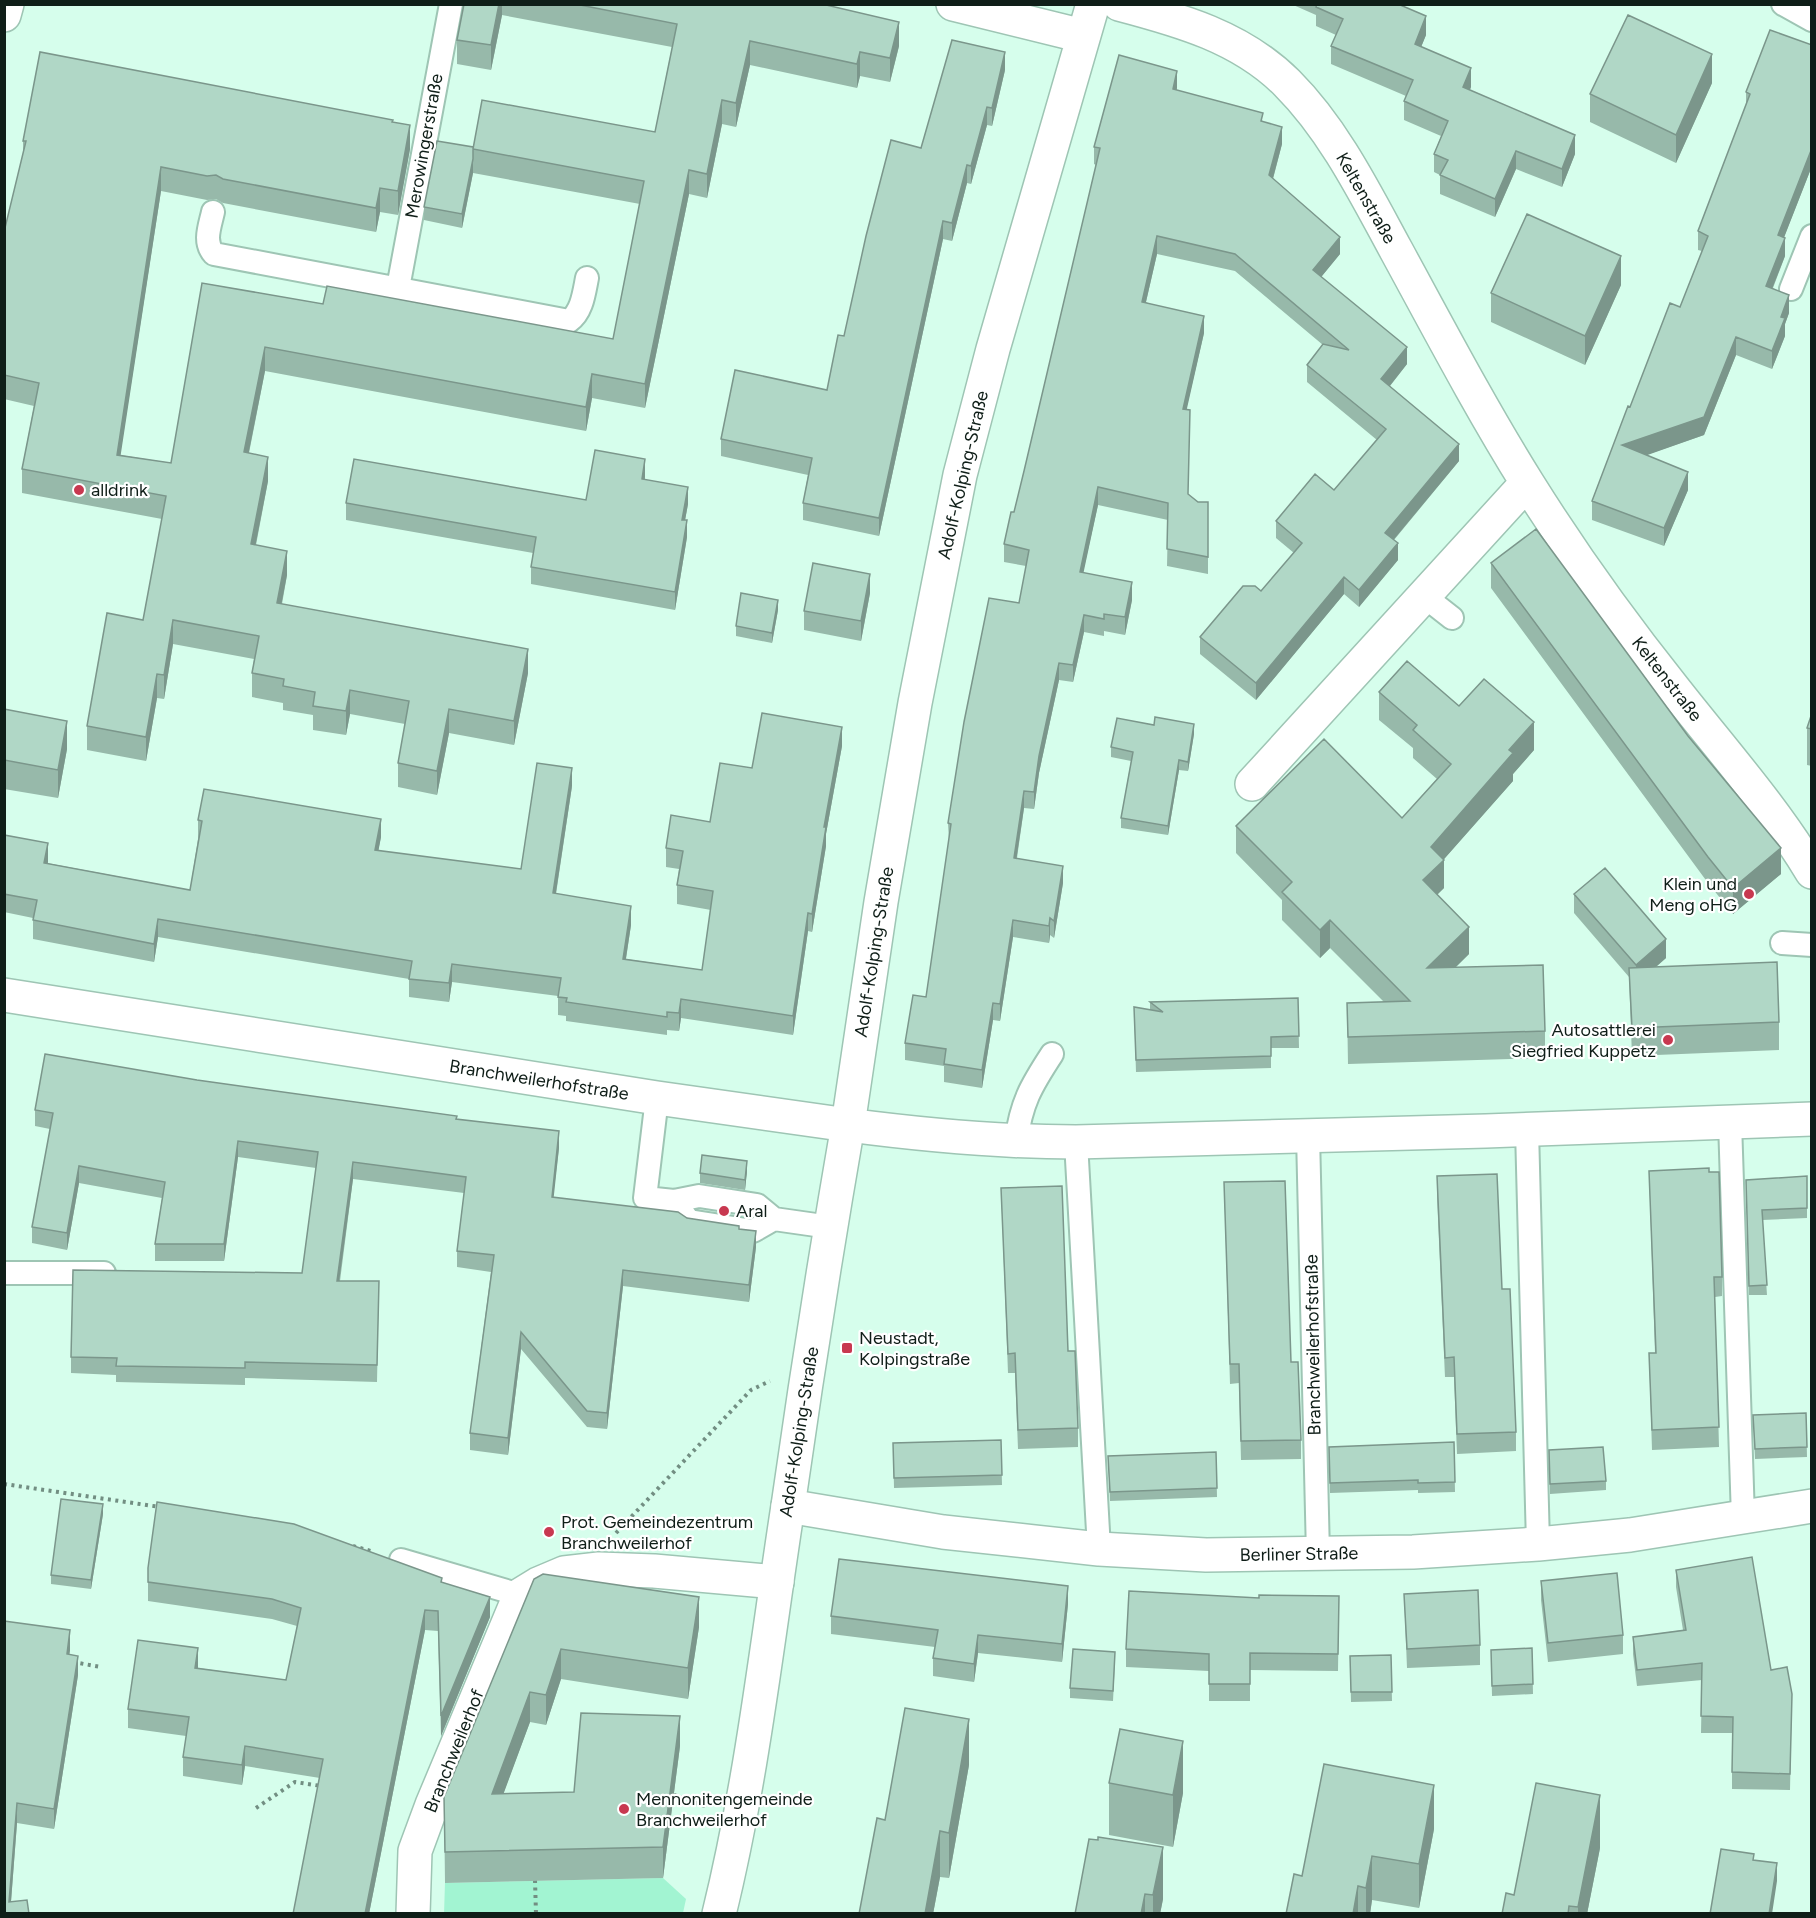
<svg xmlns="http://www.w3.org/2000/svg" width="1816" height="1918" font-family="Figtree,sans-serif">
  <rect width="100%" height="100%" fill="#d6feec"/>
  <!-- garden -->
  <path fill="#a2f4d2" d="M 663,1878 L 686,1899 L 683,1913 L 444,1914 L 445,1883 Z"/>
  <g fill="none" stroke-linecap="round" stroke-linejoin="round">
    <!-- lane casing -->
    <g stroke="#9ec5b4" stroke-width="26">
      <path id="lane" d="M 1783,4 L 1812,20
        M 213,212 C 210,226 203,242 214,254 L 569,321 C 582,312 584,293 587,278
        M 398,288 L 451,4
        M 1791,289 L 1812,236
        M 1424,596 L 1452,618
        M 1782,943 L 1812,945
        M 657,1098 L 645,1198 L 674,1201 L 699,1196 L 757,1205 L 774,1219 L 830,1227
        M 1730,1122 L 1743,1518
        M 1527,1130 L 1538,1544
        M 1308,1135 L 1318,1555
        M 1016,1142 C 1021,1103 1031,1086 1052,1054
        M 1076,1142 L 1099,1549
        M 674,1201 L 689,1221 L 753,1231 L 774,1219
        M 4,1273 L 104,1273
        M 401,1560 L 520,1595"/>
    </g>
    <!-- street casing -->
    <g stroke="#9ec5b4" stroke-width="36">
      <path id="street" d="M 953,4 L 1083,36
        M 1093,4 L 993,349 L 960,475 L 915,703 L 881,902 L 848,1125 C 924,1135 999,1142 1076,1142 L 1486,1131 L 1812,1119
        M 1119,4 C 1180,20 1241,37 1287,83 C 1334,130 1365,193 1396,250 C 1439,329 1481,409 1528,484 C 1573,556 1622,624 1674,689 C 1721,749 1773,807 1812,872
        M 4,15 L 7,4
        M 1252,784 L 1527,483
        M 788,1506 L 943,1532 L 1099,1549 L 1206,1555 L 1413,1552 L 1538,1544 L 1630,1535 L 1812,1506
        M 413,1914 L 415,1851 L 432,1805 L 520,1595 L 538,1584 L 564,1573 L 599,1569 L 654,1571 L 777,1582"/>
    </g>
    <!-- secondary casing -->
    <g stroke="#9ec5b4" stroke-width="36">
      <path id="secondary" d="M 4,995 L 657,1098 L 848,1125 C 826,1252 806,1379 788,1506 C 767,1642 752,1780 719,1914"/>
    </g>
    <!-- path -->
    <path stroke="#728e82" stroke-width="4" stroke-dasharray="3 4.5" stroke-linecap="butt" d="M 4,1484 L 160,1507
      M 616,1533 L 751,1390 L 770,1381
      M 353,1546 L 371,1551
      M 73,1662 L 101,1667
      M 674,1795 L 705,1806
      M 256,1808 L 295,1782 L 321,1786
      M 535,1880 L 536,1914"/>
    <!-- lane -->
    <use href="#lane" stroke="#fff" stroke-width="22"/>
    <!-- street -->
    <use href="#street" stroke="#fff" stroke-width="33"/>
    <!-- secondary -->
    <use href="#secondary" stroke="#fff" stroke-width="33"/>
  </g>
  <!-- wall -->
  <path fill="#97b9aa" d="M 464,4 L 822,4 L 899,46 L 890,82 L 860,76 L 857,88 L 750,65 L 736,127 L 722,124 L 707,198 L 689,194 L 645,408 L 592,398 L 586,431 L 265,371 L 249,453 L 268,481 L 256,545 L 287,575 L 282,604 L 528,673 L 514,745 L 449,733 L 437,795 L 398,787 L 398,763 L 405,724 L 350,714 L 346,735 L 313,730 L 313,715 L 283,710 L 283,703 L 252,697 L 252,673 L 254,659 L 173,644 L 164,699 L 157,698 L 146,761 L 87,750 L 87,726 L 143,620 L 162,519 L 22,493 L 22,469 L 34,406 L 4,399 L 4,232 L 23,154 L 23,141 L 393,122 L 410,149 L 398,215 L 380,212 L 376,232 L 223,203 L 216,199 L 207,200 L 161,191 L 120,455 L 171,463 L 202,283 L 323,304 L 613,339 L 640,204 L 473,173 L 462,228 L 424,220 L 424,207 L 473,147 L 655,132 L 672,47 L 502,15 L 491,70 L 457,64 L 457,40 Z
    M 1291,4 L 1398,4 L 1426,35 L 1421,47 L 1471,87 L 1470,90 L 1575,154 L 1562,187 L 1516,169 L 1495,217 L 1440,194 L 1440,175 L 1434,172 L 1434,154 L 1441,136 L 1404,120 L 1404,101 L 1406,96 L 1331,64 L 1331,46 L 1336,35 L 1316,26 L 1316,15 Z
    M 1812,45 L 1812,166 L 1784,237 L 1785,256 L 1773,288 L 1789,313 L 1785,324 L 1785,336 L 1772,369 L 1736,355 L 1704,435 L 1646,455 L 1688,490 L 1664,546 L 1592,520 L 1592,501 L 1630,407 L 1680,307 L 1702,251 L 1698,250 L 1698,231 L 1746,106 L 1746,92 Z
    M 1005,70 L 992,126 L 987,125 L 971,184 L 967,183 L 952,241 L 943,239 L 879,536 L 803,520 L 803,503 L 808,475 L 721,456 L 721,439 L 827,390 L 844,336 L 921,148 Z
    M 1712,83 L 1676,163 L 1590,122 L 1590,94 Z
    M 1177,88 L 1177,90 L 1263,121 L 1282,144 L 1273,179 L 1340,254 L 1321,277 L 1407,364 L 1390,386 L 1459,461 L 1394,540 L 1398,560 L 1359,607 L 1344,594 L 1256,700 L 1200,654 L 1200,637 L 1261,591 L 1294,553 L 1276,538 L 1276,521 L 1334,490 L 1377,440 L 1307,382 L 1307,365 L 1323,345 L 1235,271 L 1157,254 L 1146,302 L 1204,333 L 1186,410 L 1188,494 L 1198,502 L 1208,502 L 1208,574 L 1167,566 L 1168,520 L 1098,505 L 1083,572 L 1132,600 L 1125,635 L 1104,631 L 1104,636 L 1084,632 L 1073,682 L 1059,680 L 1039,773 L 1034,809 L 1024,808 L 1017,858 L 1063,883 L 1054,938 L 1050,935 L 1049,943 L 1013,937 L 1000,1021 L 993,1020 L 982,1088 L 944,1082 L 944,1066 L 905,1060 L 905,1043 L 926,997 L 949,841 L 948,823 L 1019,603 L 1026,566 L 1004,562 L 1004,544 L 1014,512 L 1024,471 L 1096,165 L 1094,164 L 1094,147 Z
    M 1621,285 L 1585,365 L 1491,322 L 1491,293 Z
    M 645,477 L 645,480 L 688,504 L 685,520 L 687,537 L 675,610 L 531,584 L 531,567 L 533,553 L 346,520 L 346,503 L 586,500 Z
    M 1491,563 L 1781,874 L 1733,914 L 1708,883 L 1491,588 Z
    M 870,593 L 861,641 L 804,630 L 804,611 Z
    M 778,610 L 772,643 L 736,636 L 736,626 Z
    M 1379,692 L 1459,706 L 1534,750 L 1513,774 L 1513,781 L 1443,860 L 1444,888 L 1437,895 L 1469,954 L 1456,967 L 1545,1031 L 1545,1058 L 1348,1064 L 1347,1003 L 1384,1002 L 1330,948 L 1320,958 L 1282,920 L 1282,900 L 1236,853 L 1236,826 L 1402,818 L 1437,779 L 1413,758 L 1413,748 L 1379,720 Z
    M 4,709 L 67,749 L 58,798 L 4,789 Z
    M 1812,713 L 1812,766 L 1807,765 L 1807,728 Z
    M 1194,734 L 1188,771 L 1179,770 L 1168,835 L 1121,828 L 1121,818 L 1131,761 L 1111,757 L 1111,747 Z
    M 842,746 L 826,834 L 826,846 L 812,932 L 808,931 L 793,1035 L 681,1018 L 679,1031 L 667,1030 L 667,1035 L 566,1021 L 566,1016 L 558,1015 L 558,996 L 452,982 L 449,1002 L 409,997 L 409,979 L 158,937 L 154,962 L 33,939 L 33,918 L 4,912 L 4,835 L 48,862 L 47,863 L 190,890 L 198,839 L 198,820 L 381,837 L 378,851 L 521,869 L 572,786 L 556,894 L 631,925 L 626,959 L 702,970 L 711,910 L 677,904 L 677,885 L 679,869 L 666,867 L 666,848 L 710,822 L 752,768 Z
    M 1574,894 L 1666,958 L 1656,967 L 1779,1022 L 1779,1050 L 1632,1056 L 1629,977 L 1574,913 Z
    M 1298,998 L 1299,1048 L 1271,1048 L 1271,1068 L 1136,1072 L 1134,1007 L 1150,1010 L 1150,1002 Z
    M 197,1080 L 457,1119 L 559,1148 L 553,1197 L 687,1218 L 739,1229 L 756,1247 L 749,1302 L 623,1286 L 607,1429 L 587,1427 L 521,1349 L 508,1455 L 470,1450 L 470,1433 L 491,1272 L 457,1267 L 457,1251 L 464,1193 L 353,1179 L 340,1281 L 379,1281 L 377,1382 L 245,1378 L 245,1385 L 116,1382 L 116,1375 L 71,1373 L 71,1357 L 302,1273 L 316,1168 L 238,1157 L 224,1261 L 155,1261 L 155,1244 L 162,1198 L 79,1183 L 67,1250 L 32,1243 L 32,1227 L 50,1129 L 35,1126 L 35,1110 Z
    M 747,1171 L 745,1190 L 700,1183 L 700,1173 Z
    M 1649,1171 L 1722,1277 L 1722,1296 L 1715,1297 L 1719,1447 L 1652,1450 L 1649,1353 L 1655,1353 Z
    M 1437,1176 L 1502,1289 L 1516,1432 L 1516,1451 L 1457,1454 L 1454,1377 L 1445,1377 L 1437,1196 Z
    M 1807,1176 L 1807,1218 L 1762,1220 L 1767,1295 L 1749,1295 L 1746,1180 Z
    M 1224,1182 L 1291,1362 L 1301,1440 L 1301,1459 L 1241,1460 L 1239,1383 L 1230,1384 Z
    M 1001,1188 L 1068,1351 L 1078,1428 L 1078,1447 L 1018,1449 L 1015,1373 L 1008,1373 Z
    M 1806,1413 L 1807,1457 L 1755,1459 L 1753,1415 Z
    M 1001,1440 L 1002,1485 L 894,1488 L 893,1443 Z
    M 1454,1442 L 1455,1492 L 1418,1493 L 1418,1490 L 1330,1493 L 1329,1447 Z
    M 1549,1450 L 1606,1481 L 1606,1490 L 1550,1494 Z
    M 1216,1452 L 1217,1497 L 1110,1501 L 1108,1456 Z
    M 103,1514 L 91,1589 L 51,1584 L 51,1575 Z
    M 148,1568 L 442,1582 L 490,1617 L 441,1736 L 438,1631 L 425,1630 L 369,1914 L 293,1914 L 320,1778 L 245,1766 L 242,1785 L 183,1776 L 183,1757 L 186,1736 L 128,1728 L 128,1709 L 198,1668 L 286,1680 L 297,1626 L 272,1619 L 148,1601 Z
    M 1676,1570 L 1771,1670 L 1792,1694 L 1790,1790 L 1732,1789 L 1732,1733 L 1701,1733 L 1702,1680 L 1637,1686 L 1633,1654 L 1633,1637 L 1683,1630 L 1676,1587 Z
    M 534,1579 L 699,1627 L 688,1699 L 561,1679 L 546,1725 L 530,1722 L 503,1794 L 574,1792 L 680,1746 L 663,1878 L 445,1883 L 444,1797 Z
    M 1541,1581 L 1623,1635 L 1623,1654 L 1548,1662 L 1541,1600 Z
    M 1404,1594 L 1480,1645 L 1480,1665 L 1407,1668 Z
    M 1339,1596 L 1338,1671 L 1250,1670 L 1250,1701 L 1209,1701 L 1209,1671 L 1126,1667 L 1126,1649 L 1259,1598 Z
    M 1068,1604 L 1062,1662 L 978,1653 L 974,1682 L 933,1676 L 933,1658 L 935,1647 L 831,1634 L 831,1616 Z
    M 4,1621 L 70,1650 L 69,1654 L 78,1675 L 54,1829 L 17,1823 L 11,1902 L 4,1914 Z
    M 1532,1648 L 1533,1694 L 1492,1696 L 1491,1650 Z
    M 1391,1655 L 1392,1701 L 1351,1702 L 1350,1656 Z
    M 1115,1661 L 1113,1701 L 1070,1698 L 1070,1688 Z
    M 969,1765 L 949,1878 L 940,1877 L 933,1914 L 859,1914 L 885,1820 Z
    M 1109,1783 L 1183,1793 L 1173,1847 L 1109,1835 Z
    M 1434,1829 L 1419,1908 L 1372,1900 L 1370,1914 L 1286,1914 L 1302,1876 Z
    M 1089,1839 L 1163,1899 L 1160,1914 L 1075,1914 Z
    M 1600,1848 L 1587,1914 L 1502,1914 L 1514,1895 Z"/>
  <!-- shaded-wall -->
  <path fill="#7b968b" d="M 499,4 L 502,4 L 502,15 L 491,70 L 491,45 Z
    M 1426,16 L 1426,35 L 1415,62 L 1415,44 Z
    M 899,22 L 899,46 L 890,82 L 890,58 Z
    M 750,41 L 750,65 L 736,127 L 736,103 Z
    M 860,52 L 860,76 L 857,88 L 857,64 Z
    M 1005,52 L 1005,70 L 992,126 L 992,108 Z
    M 1712,54 L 1712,83 L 1676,163 L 1676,135 Z
    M 1471,68 L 1471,87 L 1463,105 L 1463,87 Z
    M 1177,71 L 1177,88 L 1173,106 L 1173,89 Z
    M 722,100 L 722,124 L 707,198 L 707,174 Z
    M 987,107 L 987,125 L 971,184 L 971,166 Z
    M 410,125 L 410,149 L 398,215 L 398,191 Z
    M 1282,127 L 1282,144 L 1269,193 L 1269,175 Z
    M 1575,135 L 1575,154 L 1562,187 L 1562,169 Z
    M 1812,148 L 1812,166 L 1778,253 L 1778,235 Z
    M 1516,151 L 1516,169 L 1495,217 L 1495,199 Z
    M 473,159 L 473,173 L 462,228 L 462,214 Z
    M 967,165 L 967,183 L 952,241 L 952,223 Z
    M 161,167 L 161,191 L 117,479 L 117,455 Z
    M 689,170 L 689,194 L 645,408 L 645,384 Z
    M 380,188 L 380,212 L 376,232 L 376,208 Z
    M 943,221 L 943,239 L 879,536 L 879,518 Z
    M 1157,236 L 1157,254 L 1142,319 L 1142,302 Z
    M 1340,237 L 1340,254 L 1313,287 L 1313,270 Z
    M 1785,238 L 1785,256 L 1766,304 L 1766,286 Z
    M 1621,256 L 1621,285 L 1585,365 L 1585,336 Z
    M 1789,295 L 1789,313 L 1785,324 L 1785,336 L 1772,369 L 1772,351 L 1781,317 Z
    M 1204,316 L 1204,333 L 1183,426 L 1183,409 Z
    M 1736,337 L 1736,355 L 1704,435 L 1622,464 L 1622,445 Z
    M 265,347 L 265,371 L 244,476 L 244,452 Z
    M 1407,347 L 1407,364 L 1381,397 L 1381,379 Z
    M 592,374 L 592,398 L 586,431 L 586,407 Z
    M 1459,444 L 1459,461 L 1385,550 L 1385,533 Z
    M 268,457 L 268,481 L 251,568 L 251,544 Z
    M 645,459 L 645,477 L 642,496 L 642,479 Z
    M 1688,472 L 1688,490 L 1664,546 L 1664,528 Z
    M 688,487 L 688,504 L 682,537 L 682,520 Z
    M 1098,487 L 1098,505 L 1080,589 L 1080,572 Z
    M 687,520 L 687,537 L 675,610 L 675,592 Z
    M 1398,543 L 1398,560 L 1359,607 L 1359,590 Z
    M 287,551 L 287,575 L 277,627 L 277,603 Z
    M 870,574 L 870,593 L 861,641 L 861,621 Z
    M 1344,577 L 1344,594 L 1256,700 L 1256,683 Z
    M 1132,582 L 1132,600 L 1125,635 L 1125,617 Z
    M 778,600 L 778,610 L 772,643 L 772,633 Z
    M 1084,615 L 1084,632 L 1073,682 L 1073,665 Z
    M 173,620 L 173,644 L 164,699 L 164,675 Z
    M 528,649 L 528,673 L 514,745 L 514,721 Z
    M 1059,663 L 1059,680 L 1039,773 L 1034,809 L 1034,792 L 1039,756 Z
    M 157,674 L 157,698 L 146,761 L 146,737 Z
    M 350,690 L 350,714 L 346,735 L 346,711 Z
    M 449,709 L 449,733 L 437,795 L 437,771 Z
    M 67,721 L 67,749 L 58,798 L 58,770 Z
    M 1534,722 L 1534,750 L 1513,774 L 1513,781 L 1438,866 L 1444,860 L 1444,888 L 1423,908 L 1423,880 L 1431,847 L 1509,750 Z
    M 1194,724 L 1194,734 L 1188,771 L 1188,762 Z
    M 842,727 L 842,746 L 826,834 L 826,846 L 812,932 L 812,914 L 824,827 Z
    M 1179,760 L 1179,770 L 1168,835 L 1168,826 Z
    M 572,768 L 572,786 L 553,912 L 553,893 Z
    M 1024,791 L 1024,808 L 1014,875 L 1014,858 Z
    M 381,819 L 381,837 L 375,869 L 375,850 Z
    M 48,843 L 48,862 L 44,881 L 44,863 Z
    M 1781,848 L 1781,874 L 1733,914 L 1733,888 Z
    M 1063,866 L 1063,883 L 1054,938 L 1054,921 Z
    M 631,906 L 631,925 L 623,977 L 623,959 Z
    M 808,913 L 808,931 L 793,1035 L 793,1016 Z
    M 1050,918 L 1050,935 L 1049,943 L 1049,926 Z
    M 158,919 L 158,937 L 154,962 L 154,944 Z
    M 1013,920 L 1013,937 L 1000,1021 L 1000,1004 Z
    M 1330,920 L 1330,948 L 1320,958 L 1320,930 Z
    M 1469,927 L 1469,954 L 1427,995 L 1427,968 Z
    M 1666,939 L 1666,958 L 1636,984 L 1636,965 Z
    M 452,964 L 452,982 L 449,1002 L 449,983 Z
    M 681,999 L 681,1018 L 679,1031 L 679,1013 Z
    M 993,1003 L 993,1020 L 982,1088 L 982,1070 Z
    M 559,1131 L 559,1148 L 552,1213 L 552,1197 Z
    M 238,1141 L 238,1157 L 224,1261 L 224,1244 Z
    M 747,1161 L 747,1171 L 745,1190 L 745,1180 Z
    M 353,1162 L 353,1179 L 337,1297 L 337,1281 Z
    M 79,1166 L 79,1183 L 67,1250 L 67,1233 Z
    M 756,1231 L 756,1247 L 749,1302 L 749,1285 Z
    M 623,1270 L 623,1286 L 607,1429 L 607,1413 Z
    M 521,1332 L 521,1349 L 508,1455 L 508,1438 Z
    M 103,1504 L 103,1514 L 91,1589 L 91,1580 Z
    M 1068,1586 L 1068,1604 L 1062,1662 L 1062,1644 Z
    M 490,1597 L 490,1617 L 441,1736 L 441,1716 Z
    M 699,1597 L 699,1627 L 688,1699 L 688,1668 Z
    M 425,1610 L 425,1630 L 369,1914 L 365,1914 Z
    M 70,1630 L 70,1650 L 67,1673 L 67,1654 Z
    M 978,1635 L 978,1653 L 974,1682 L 974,1664 Z
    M 198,1648 L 198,1668 L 195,1668 Z
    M 561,1649 L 561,1679 L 546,1725 L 546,1695 Z
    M 78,1656 L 78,1675 L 54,1829 L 54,1809 Z
    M 530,1692 L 530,1722 L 492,1825 L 492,1794 Z
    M 680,1716 L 680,1746 L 663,1878 L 663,1847 Z
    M 969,1719 L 969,1765 L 949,1878 L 949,1833 Z
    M 1183,1741 L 1183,1793 L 1173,1847 L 1173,1795 Z
    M 245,1746 L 245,1766 L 242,1785 L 242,1765 Z
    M 1434,1785 L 1434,1829 L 1419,1908 L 1419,1864 Z
    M 1600,1795 L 1600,1848 L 1587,1914 L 1578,1914 L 1578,1907 Z
    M 17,1803 L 17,1823 L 10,1914 L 9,1902 Z
    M 940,1831 L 940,1877 L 933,1914 L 925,1914 Z
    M 1163,1847 L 1163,1899 L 1160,1914 L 1153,1914 L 1153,1895 Z
    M 1372,1856 L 1372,1900 L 1370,1914 L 1366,1914 L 1366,1888 Z
    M 1777,1863 L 1777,1881 L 1772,1914 L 1769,1914 Z
    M 1358,1886 L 1358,1914 L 1353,1914 Z
    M 1145,1894 L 1145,1914 L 1141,1914 Z"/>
  <!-- building -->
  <path fill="#b0d7c6" stroke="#7b968b" stroke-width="1.5" d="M 464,4 L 499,4 L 491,45 L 457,40 Z
    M 575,4 L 822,4 L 899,22 L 890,58 L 860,52 L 857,64 L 750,41 L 736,103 L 722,100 L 707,174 L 689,170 L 645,384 L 592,374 L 586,407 L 265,347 L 244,452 L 268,457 L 251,544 L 287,551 L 277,603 L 528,649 L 514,721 L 449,709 L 437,771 L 398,763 L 409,701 L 350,690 L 346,711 L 313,706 L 315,692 L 283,686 L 284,679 L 252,673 L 259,636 L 173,620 L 164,675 L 157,674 L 146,737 L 87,726 L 107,613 L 143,620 L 166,496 L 22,469 L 39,383 L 4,375 L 4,232 L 26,141 L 23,141 L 40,52 L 393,120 L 392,122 L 410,125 L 398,191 L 380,188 L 376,208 L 223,179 L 216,175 L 207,176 L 161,167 L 117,455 L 171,463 L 202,283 L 323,304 L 327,286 L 613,339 L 644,181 L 473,149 L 482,100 L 655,132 L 677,24 Z
    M 1317,4 L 1398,4 L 1426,16 L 1415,44 L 1471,68 L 1463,87 L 1575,135 L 1562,169 L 1516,151 L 1495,199 L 1440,175 L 1448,160 L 1434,154 L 1448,121 L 1404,101 L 1413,80 L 1331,46 L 1343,19 L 1316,7 Z
    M 1628,15 L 1712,54 L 1676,135 L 1590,94 Z
    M 1770,30 L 1812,45 L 1812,148 L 1778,235 L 1785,238 L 1766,286 L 1789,295 L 1781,317 L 1785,318 L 1772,351 L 1736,337 L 1704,417 L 1622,445 L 1688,472 L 1664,528 L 1592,501 L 1628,406 L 1630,407 L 1670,303 L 1680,307 L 1708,236 L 1698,231 L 1750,94 L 1746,92 Z
    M 952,40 L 1005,52 L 992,108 L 987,107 L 971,166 L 967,165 L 952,223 L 943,221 L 879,518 L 803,503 L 812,458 L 721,439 L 735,370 L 827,390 L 838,335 L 844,336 L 866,236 L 891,140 L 921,148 Z
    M 1119,55 L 1177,71 L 1173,89 L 1263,113 L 1261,121 L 1282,127 L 1269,175 L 1340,237 L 1313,270 L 1407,347 L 1381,379 L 1459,444 L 1385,533 L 1398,543 L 1359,590 L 1344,577 L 1256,683 L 1200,637 L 1243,586 L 1255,586 L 1261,591 L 1302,543 L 1276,521 L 1315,474 L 1334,490 L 1386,429 L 1307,365 L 1323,344 L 1349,350 L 1235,254 L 1157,236 L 1142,302 L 1204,316 L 1183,409 L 1190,410 L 1188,494 L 1198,502 L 1208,502 L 1208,557 L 1167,549 L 1168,503 L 1098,487 L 1080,572 L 1132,582 L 1125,617 L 1104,614 L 1104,619 L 1084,615 L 1073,665 L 1059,663 L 1039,756 L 1034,792 L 1024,791 L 1014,858 L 1063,866 L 1054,921 L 1050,918 L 1049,926 L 1013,920 L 1000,1004 L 993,1003 L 982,1070 L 944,1064 L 946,1049 L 905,1043 L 913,995 L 926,997 L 951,824 L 948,823 L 964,722 L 989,598 L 1019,603 L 1029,550 L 1004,544 L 1011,512 L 1014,512 L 1024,471 L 1100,148 L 1094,147 Z
    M 437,141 L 473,147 L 473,159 L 462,214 L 424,207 Z
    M 1527,214 L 1621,256 L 1585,336 L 1491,293 Z
    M 595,450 L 645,459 L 642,479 L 688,487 L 682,520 L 687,520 L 675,592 L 531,567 L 536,537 L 346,503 L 354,459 L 586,500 Z
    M 1536,529 L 1688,736 L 1781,848 L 1733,888 L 1708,857 L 1491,563 Z
    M 813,563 L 870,574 L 861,621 L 804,611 Z
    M 741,593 L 778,600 L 772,633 L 736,626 Z
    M 1407,661 L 1459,706 L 1484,679 L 1534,722 L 1509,750 L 1513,753 L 1431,847 L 1444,860 L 1423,880 L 1469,927 L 1427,968 L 1543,965 L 1545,1031 L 1348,1037 L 1347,1003 L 1410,1001 L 1330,920 L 1320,930 L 1282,892 L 1292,882 L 1236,826 L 1324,739 L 1402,818 L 1451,764 L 1413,730 L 1417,725 L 1379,692 Z
    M 4,709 L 67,721 L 58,770 L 4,760 Z
    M 762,713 L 842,727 L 824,827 L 826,827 L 812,914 L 808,913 L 793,1016 L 681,999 L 679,1013 L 667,1012 L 667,1017 L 566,1002 L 567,998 L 558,997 L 561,978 L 452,964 L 449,983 L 409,979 L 412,961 L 158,919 L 154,944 L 33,920 L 37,900 L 4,894 L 4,835 L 48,843 L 44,863 L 190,890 L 202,821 L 198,820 L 204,789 L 381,819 L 375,850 L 521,869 L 537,763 L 572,768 L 553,893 L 631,906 L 623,959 L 702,970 L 713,891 L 677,885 L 683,851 L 666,848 L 671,815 L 710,822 L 720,763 L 752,768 Z
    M 1812,713 L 1812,729 L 1807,728 Z
    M 1155,717 L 1194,724 L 1188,762 L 1179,760 L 1168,826 L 1121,818 L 1133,752 L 1111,747 L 1117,718 L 1154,725 Z
    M 1605,868 L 1666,939 L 1636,965 L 1574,894 Z
    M 1777,962 L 1779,1022 L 1632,1028 L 1629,968 Z
    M 1298,998 L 1299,1036 L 1271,1037 L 1271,1056 L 1136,1060 L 1134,1007 L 1163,1012 L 1150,1002 Z
    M 45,1054 L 197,1080 L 457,1116 L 456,1119 L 559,1131 L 552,1197 L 678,1212 L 687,1218 L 739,1226 L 739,1229 L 756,1231 L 749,1285 L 623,1270 L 607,1413 L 587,1411 L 521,1332 L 508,1438 L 470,1433 L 494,1255 L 457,1251 L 466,1177 L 353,1162 L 337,1281 L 379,1281 L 377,1365 L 245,1362 L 245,1368 L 116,1366 L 117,1358 L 71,1357 L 73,1270 L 302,1273 L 318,1152 L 238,1141 L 224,1244 L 155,1244 L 165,1182 L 79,1166 L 67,1233 L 32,1227 L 53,1113 L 35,1110 Z
    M 702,1155 L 747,1161 L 745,1180 L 700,1173 Z
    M 1709,1168 L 1709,1172 L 1719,1172 L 1722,1277 L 1714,1277 L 1719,1427 L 1652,1430 L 1649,1353 L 1656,1353 L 1649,1171 Z
    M 1497,1174 L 1502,1289 L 1510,1289 L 1516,1432 L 1457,1434 L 1454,1357 L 1445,1358 L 1437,1176 Z
    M 1807,1176 L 1807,1208 L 1762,1210 L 1767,1285 L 1749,1286 L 1746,1180 Z
    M 1285,1181 L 1291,1362 L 1298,1362 L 1301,1440 L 1241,1441 L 1239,1364 L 1230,1364 L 1224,1182 Z
    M 1062,1186 L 1068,1351 L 1075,1351 L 1078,1428 L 1018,1430 L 1015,1353 L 1008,1354 L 1001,1188 Z
    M 1806,1413 L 1807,1447 L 1755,1449 L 1753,1415 Z
    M 1001,1440 L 1002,1475 L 894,1478 L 893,1443 Z
    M 1454,1442 L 1455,1482 L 1418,1483 L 1418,1480 L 1330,1483 L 1329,1447 Z
    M 1603,1447 L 1606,1481 L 1550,1484 L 1549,1450 Z
    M 1216,1452 L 1217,1488 L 1110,1492 L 1108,1456 Z
    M 61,1499 L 103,1504 L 91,1580 L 51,1575 Z
    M 157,1502 L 294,1524 L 442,1578 L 441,1582 L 490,1597 L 441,1716 L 438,1611 L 425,1610 L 365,1914 L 293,1914 L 323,1759 L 245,1746 L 242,1765 L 183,1757 L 189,1717 L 128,1709 L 138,1640 L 198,1648 L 195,1668 L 286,1680 L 301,1608 L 272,1599 L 148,1582 L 148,1568 Z
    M 1752,1557 L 1771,1670 L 1787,1667 L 1792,1694 L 1790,1774 L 1732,1772 L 1733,1717 L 1701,1716 L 1702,1663 L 1637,1670 L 1633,1637 L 1686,1630 L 1676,1570 Z
    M 839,1559 L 1068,1586 L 1062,1644 L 978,1635 L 974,1664 L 933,1658 L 938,1630 L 831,1616 Z
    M 1617,1573 L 1623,1635 L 1548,1643 L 1541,1581 Z
    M 543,1574 L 699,1597 L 688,1668 L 561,1649 L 546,1695 L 530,1692 L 492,1794 L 574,1792 L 581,1713 L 680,1716 L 663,1847 L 445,1852 L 444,1797 L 534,1579 Z
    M 1478,1590 L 1480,1645 L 1407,1649 L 1404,1594 Z
    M 1129,1591 L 1259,1598 L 1259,1595 L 1339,1596 L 1338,1654 L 1250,1653 L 1250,1684 L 1209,1684 L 1209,1654 L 1126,1649 Z
    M 4,1621 L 70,1630 L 67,1654 L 78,1656 L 54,1809 L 17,1803 L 9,1902 L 27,1900 L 29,1914 L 4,1914 Z
    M 1532,1648 L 1533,1684 L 1492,1686 L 1491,1650 Z
    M 1073,1649 L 1115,1652 L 1113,1691 L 1070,1688 Z
    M 1391,1655 L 1392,1692 L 1351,1692 L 1350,1656 Z
    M 905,1708 L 969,1719 L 949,1833 L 940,1831 L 925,1914 L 859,1914 L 877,1818 L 885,1820 Z
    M 1120,1729 L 1183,1741 L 1173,1795 L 1109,1783 Z
    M 1324,1764 L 1434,1785 L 1419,1864 L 1372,1856 L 1366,1888 L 1358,1886 L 1353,1914 L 1286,1914 L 1294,1874 L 1302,1876 Z
    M 1536,1783 L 1600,1795 L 1578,1907 L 1569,1906 L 1568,1914 L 1502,1914 L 1506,1893 L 1514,1895 Z
    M 1098,1837 L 1163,1847 L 1153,1895 L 1145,1894 L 1141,1914 L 1075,1914 L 1089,1839 L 1098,1840 Z
    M 1721,1849 L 1754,1854 L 1753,1860 L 1777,1863 L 1769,1914 L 1710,1914 Z"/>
  <!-- markers -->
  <g fill="#c83850" stroke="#fff" stroke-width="2">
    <circle cx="79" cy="490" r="6"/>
    <circle cx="1749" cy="894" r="6"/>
    <circle cx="1668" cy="1040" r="6"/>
    <circle cx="724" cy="1211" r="6"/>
    <rect x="841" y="1342" width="12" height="12" rx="3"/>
    <circle cx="549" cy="1532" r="6"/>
    <circle cx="624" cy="1809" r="6"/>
  </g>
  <g text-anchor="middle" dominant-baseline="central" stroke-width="4.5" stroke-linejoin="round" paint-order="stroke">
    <!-- street labels -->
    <g font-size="18" fill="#0f1e18" stroke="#fff">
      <text transform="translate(424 146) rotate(-80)">Merowingerstraße</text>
      <text transform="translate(1366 198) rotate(60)">Keltenstraße</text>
      <text transform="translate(963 475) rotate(-77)">Adolf-Kolping-Straße</text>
      <text transform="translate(1667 679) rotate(52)">Keltenstraße</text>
      <text transform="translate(874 952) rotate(-81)">Adolf-Kolping-Straße</text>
      <text transform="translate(539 1080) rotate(9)">Branchweilerhofstraße</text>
      <text transform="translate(1313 1345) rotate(-91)">Branchweilerhofstraße</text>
      <text transform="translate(799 1432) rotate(-81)">Adolf-Kolping-Straße</text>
      <text transform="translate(1299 1554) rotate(-1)">Berliner Straße</text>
      <text transform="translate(454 1751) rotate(-68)">Branchweilerhof</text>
    </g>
    <!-- poi labels -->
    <g font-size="18" fill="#0f1e18" stroke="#fff" text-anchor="start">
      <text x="91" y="490">alldrink</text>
      <text x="1737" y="884" text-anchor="end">Klein und<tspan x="1737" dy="21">Meng oHG</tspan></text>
      <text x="1656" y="1030" text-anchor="end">Autosattlerei<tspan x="1656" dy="21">Siegfried Kuppetz</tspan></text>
      <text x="736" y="1211">Aral</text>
      <text x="859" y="1338">Neustadt,<tspan x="859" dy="21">Kolpingstraße</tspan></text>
      <text x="561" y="1522">Prot. Gemeindezentrum<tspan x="561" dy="21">Branchweilerhof</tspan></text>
      <text x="636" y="1799">Mennonitengemeinde<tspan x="636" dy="21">Branchweilerhof</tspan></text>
    </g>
  </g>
  <!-- border -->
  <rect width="1816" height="1918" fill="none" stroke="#0f1e18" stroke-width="12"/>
</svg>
